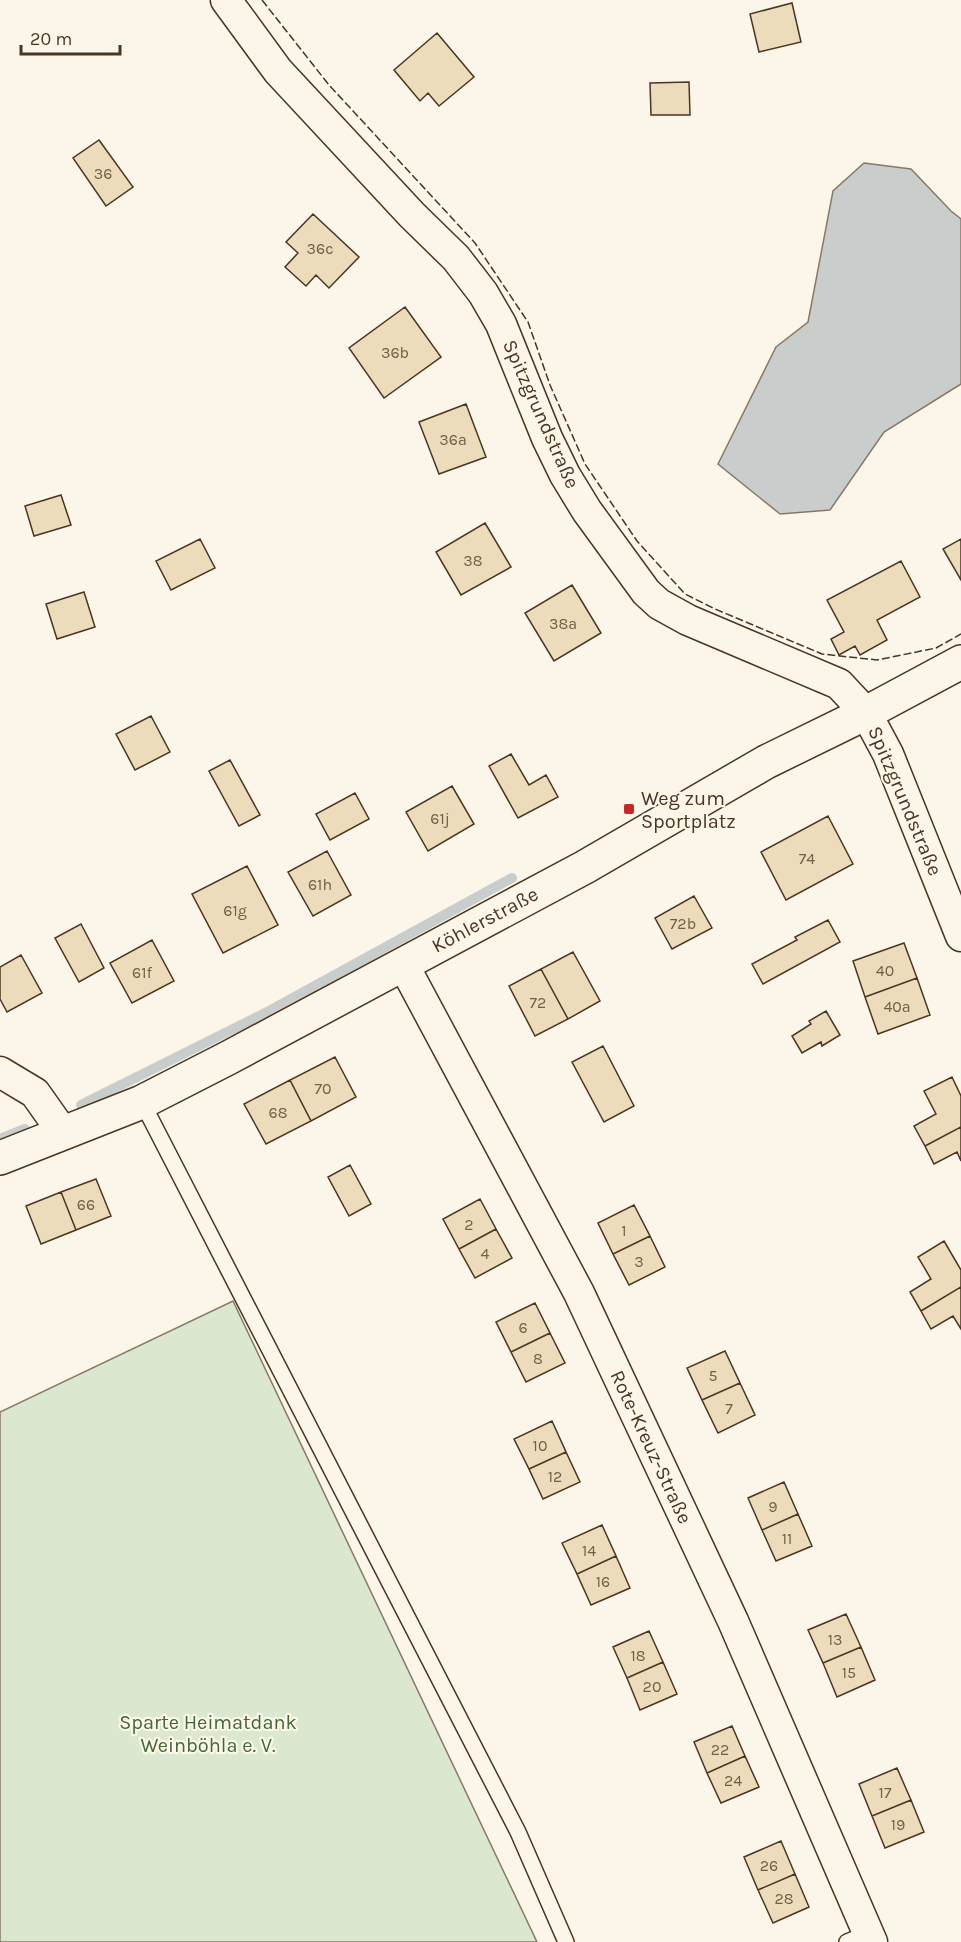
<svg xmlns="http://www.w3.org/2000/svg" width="961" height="1942" font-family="Karla,sans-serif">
  <rect width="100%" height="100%" fill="#fbf6e9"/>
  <!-- green -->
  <path fill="#dce7d0" stroke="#887966" stroke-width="1.5" d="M 233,1301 L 537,1942 L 0,1942 L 0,1412 Z"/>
  <!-- water -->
  <path fill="#c9cecd" stroke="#887966" stroke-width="1.5" d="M 864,163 L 911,169 L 951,211 L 961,219 L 961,384 L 884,432 L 830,510 L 780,514 L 718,464 L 776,347 L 808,322 L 833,191 Z"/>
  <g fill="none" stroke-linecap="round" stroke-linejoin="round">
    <!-- stream -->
    <path stroke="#c9cecd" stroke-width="10" d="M 81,1105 L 271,1010 L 512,878
      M 0,1139 L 25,1129"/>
  </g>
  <!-- building -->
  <path fill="#ecdcbc" stroke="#4a3520" stroke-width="1.5" d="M 792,3 L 801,42 L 759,52 L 750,14 Z
    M 437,33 L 474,77 L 439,106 L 428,93 L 420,101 L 394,70 Z
    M 689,82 L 690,115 L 651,115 L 650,83 Z
    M 99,140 L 133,187 L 106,206 L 73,158 Z
    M 313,214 L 359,257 L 329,288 L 316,275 L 306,286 L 285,267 L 298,253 L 286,242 Z
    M 405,307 L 441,357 L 384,398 L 349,348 Z
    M 466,404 L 486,457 L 439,474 L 419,422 Z
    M 61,495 L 71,525 L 34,536 L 25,506 Z
    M 485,523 L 511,567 L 461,595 L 436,552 Z
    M 200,539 L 215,568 L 171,590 L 156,561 Z
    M 961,539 L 961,580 L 943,549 Z
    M 901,561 L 920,597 L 877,620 L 887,640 L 860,655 L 855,646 L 839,655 L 831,639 L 844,632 L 827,600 Z
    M 572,585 L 601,633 L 554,661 L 525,613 Z
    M 84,592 L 95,627 L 57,639 L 46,604 Z
    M 151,716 L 170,752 L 135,770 L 116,734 Z
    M 511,754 L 529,785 L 546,775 L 558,797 L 518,818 L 489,766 Z
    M 230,760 L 260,815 L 239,826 L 209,771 Z
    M 452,786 L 474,824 L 428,851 L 406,812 Z
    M 355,793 L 369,819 L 330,840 L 316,814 Z
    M 828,816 L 853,864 L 786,900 L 761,852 Z
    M 327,851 L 351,895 L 313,916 L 288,872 Z
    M 247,866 L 278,925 L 223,953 L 192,894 Z
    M 694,896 L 712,928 L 672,949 L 655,918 Z
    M 828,920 L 840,942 L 763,984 L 752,964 L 797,940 L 795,937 Z
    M 81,924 L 104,968 L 79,982 L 55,938 Z
    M 152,940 L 174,981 L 132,1003 L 110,963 Z
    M 904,943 L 917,978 L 865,997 L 853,961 Z
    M 573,952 L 600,1001 L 568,1019 L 541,969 Z
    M 21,955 L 42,993 L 7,1012 L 0,999 L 0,967 Z
    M 541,969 L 568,1019 L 535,1036 L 509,986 Z
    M 917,978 L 930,1015 L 878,1034 L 865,997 Z
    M 826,1011 L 840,1035 L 822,1046 L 821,1042 L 802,1053 L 792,1036 L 811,1024 L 809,1021 Z
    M 603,1046 L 634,1106 L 604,1122 L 572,1062 Z
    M 335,1057 L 356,1097 L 311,1121 L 290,1080 Z
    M 952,1077 L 961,1096 L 961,1127 L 925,1146 L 914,1126 L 936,1114 L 924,1091 Z
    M 290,1080 L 311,1121 L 266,1144 L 244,1104 Z
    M 961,1127 L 961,1161 L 957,1152 L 934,1164 L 925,1146 Z
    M 350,1165 L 371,1204 L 349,1216 L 328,1177 Z
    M 96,1179 L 111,1216 L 76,1230 L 61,1192 Z
    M 61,1192 L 76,1230 L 41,1244 L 26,1206 Z
    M 480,1199 L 496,1229 L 459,1249 L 443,1219 Z
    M 634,1205 L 650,1236 L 613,1254 L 598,1223 Z
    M 496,1229 L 512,1258 L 475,1278 L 459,1249 Z
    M 650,1236 L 665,1267 L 629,1285 L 613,1254 Z
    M 944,1241 L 961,1270 L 961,1287 L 921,1311 L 910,1292 L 931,1279 L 918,1257 Z
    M 961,1287 L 961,1329 L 953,1316 L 931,1329 L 921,1311 Z
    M 535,1303 L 550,1333 L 511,1352 L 496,1322 Z
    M 550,1333 L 565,1363 L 526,1382 L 511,1352 Z
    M 725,1351 L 740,1383 L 702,1400 L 687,1368 Z
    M 740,1383 L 755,1415 L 718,1433 L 702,1400 Z
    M 552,1421 L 566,1452 L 529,1469 L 514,1439 Z
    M 566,1452 L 580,1482 L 543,1499 L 529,1469 Z
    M 784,1482 L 798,1514 L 762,1530 L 748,1498 Z
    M 798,1514 L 812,1546 L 776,1561 L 762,1530 Z
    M 602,1525 L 616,1556 L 577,1574 L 562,1543 Z
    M 616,1556 L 630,1588 L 591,1605 L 577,1574 Z
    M 846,1614 L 861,1647 L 823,1663 L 808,1630 Z
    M 649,1631 L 663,1662 L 627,1678 L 613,1647 Z
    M 861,1647 L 875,1680 L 837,1697 L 823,1663 Z
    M 663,1662 L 677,1694 L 640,1710 L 627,1678 Z
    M 732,1726 L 745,1756 L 707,1773 L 694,1742 Z
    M 745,1756 L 759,1787 L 721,1803 L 707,1773 Z
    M 897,1768 L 911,1800 L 872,1816 L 859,1784 Z
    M 911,1800 L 924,1832 L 885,1848 L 872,1816 Z
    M 781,1841 L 795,1874 L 758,1890 L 744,1857 Z
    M 795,1874 L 809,1907 L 773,1923 L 758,1890 Z"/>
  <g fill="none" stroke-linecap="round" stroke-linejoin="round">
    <!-- service casing -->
    <g stroke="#4a3520" stroke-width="18">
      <path id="service" d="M 142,1102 L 518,1832 L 566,1942
        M 847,1942 L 869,1933"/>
    </g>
    <!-- minor casing -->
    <g stroke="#4a3520" stroke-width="33">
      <path id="minor" d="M 226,0 L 278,71 L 412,215 L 456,258 L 483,293 L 501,324 L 547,438 L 565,475 L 587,511 L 646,592 L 659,604 L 688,620 L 839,684 L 866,713 L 888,754 L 961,936
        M 403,964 L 579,1293 L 733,1621 L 872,1942
        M 0,1072 L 35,1093 L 64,1134"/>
    </g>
    <!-- tertiary casing -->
    <g stroke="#4a3520" stroke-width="36">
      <path id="tertiary" d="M 0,1158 L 142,1102 L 228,1058 L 585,867 L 766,762 L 866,713 L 961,662"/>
    </g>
    <!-- service -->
    <use href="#service" stroke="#fbf6e9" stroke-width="15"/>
    <!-- minor -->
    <use href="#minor" stroke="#fbf6e9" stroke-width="30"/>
    <!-- tertiary -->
    <use href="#tertiary" stroke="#fbf6e9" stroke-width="33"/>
    <!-- fence -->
    <path stroke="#4a3520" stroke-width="1.5" stroke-dasharray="8 3" stroke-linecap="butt" d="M 262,0 L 329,85 L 475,243 L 528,322 L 550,385 L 585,464 L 637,541 L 685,594 L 715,609 L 822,654 L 877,660 L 936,648 L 961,634"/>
  </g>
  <!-- markers -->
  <rect fill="#c62828" stroke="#fbf6e9" stroke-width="2" x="623" y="803" width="12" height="12" rx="3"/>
  <g text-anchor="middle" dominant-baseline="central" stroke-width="4.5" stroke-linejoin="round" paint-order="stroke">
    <!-- number labels -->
    <g font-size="16" fill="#725f47">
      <text x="103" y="173">36</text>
      <text x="320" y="248">36c</text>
      <text x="395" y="352">36b</text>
      <text x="453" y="439">36a</text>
      <text x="473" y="560">38</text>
      <text x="563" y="623">38a</text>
      <text x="440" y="818">61j</text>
      <text x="807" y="858">74</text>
      <text x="320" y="884">61h</text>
      <text x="235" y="910">61g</text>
      <text x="683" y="923">72b</text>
      <text x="885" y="970">40</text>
      <text x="142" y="972">61f</text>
      <text x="538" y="1002">72</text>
      <text x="897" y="1006">40a</text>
      <text x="323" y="1088">70</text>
      <text x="278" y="1112">68</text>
      <text x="86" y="1204">66</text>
      <text x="469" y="1224">2</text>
      <text x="624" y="1230">1</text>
      <text x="485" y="1253">4</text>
      <text x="639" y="1261">3</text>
      <text x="523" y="1327">6</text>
      <text x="538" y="1358">8</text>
      <text x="713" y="1375">5</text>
      <text x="729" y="1408">7</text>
      <text x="540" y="1445">10</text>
      <text x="555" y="1476">12</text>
      <text x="773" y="1506">9</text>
      <text x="787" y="1538">11</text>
      <text x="589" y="1550">14</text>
      <text x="603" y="1581">16</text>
      <text x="835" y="1639">13</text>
      <text x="638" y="1655">18</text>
      <text x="849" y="1672">15</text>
      <text x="652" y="1686">20</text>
      <text x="720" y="1749">22</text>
      <text x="733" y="1780">24</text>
      <text x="885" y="1792">17</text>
      <text x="898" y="1824">19</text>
      <text x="769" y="1865">26</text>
      <text x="784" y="1898">28</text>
    </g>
    <!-- street labels -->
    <g font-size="20" fill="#4a3520" stroke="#fbf6e9">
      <text transform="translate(541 414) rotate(66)">Spitzgrundstraße</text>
      <text transform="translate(905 801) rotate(67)">Spitzgrundstraße</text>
      <text transform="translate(485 920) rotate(-28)">Köhlerstraße</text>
      <text transform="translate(651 1447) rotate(65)">Rote-Kreuz-Straße</text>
    </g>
    <!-- poi labels -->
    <g font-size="20" fill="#4a3520" stroke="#fbf6e9" text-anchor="start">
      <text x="641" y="798">Weg zum<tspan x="641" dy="23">Sportplatz</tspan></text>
    </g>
    <!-- park labels -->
    <g font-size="20" fill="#436837" stroke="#fbf6e9">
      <text x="208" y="1722">Sparte Heimatdank<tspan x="208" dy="23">Weinböhla e. V.</tspan></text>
    </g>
  </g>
  <!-- scale -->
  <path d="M21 45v9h99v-9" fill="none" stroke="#4a3520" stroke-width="3"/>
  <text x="30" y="45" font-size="18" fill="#4a3520" stroke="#fbf6e9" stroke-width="4.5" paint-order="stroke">20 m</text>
</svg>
